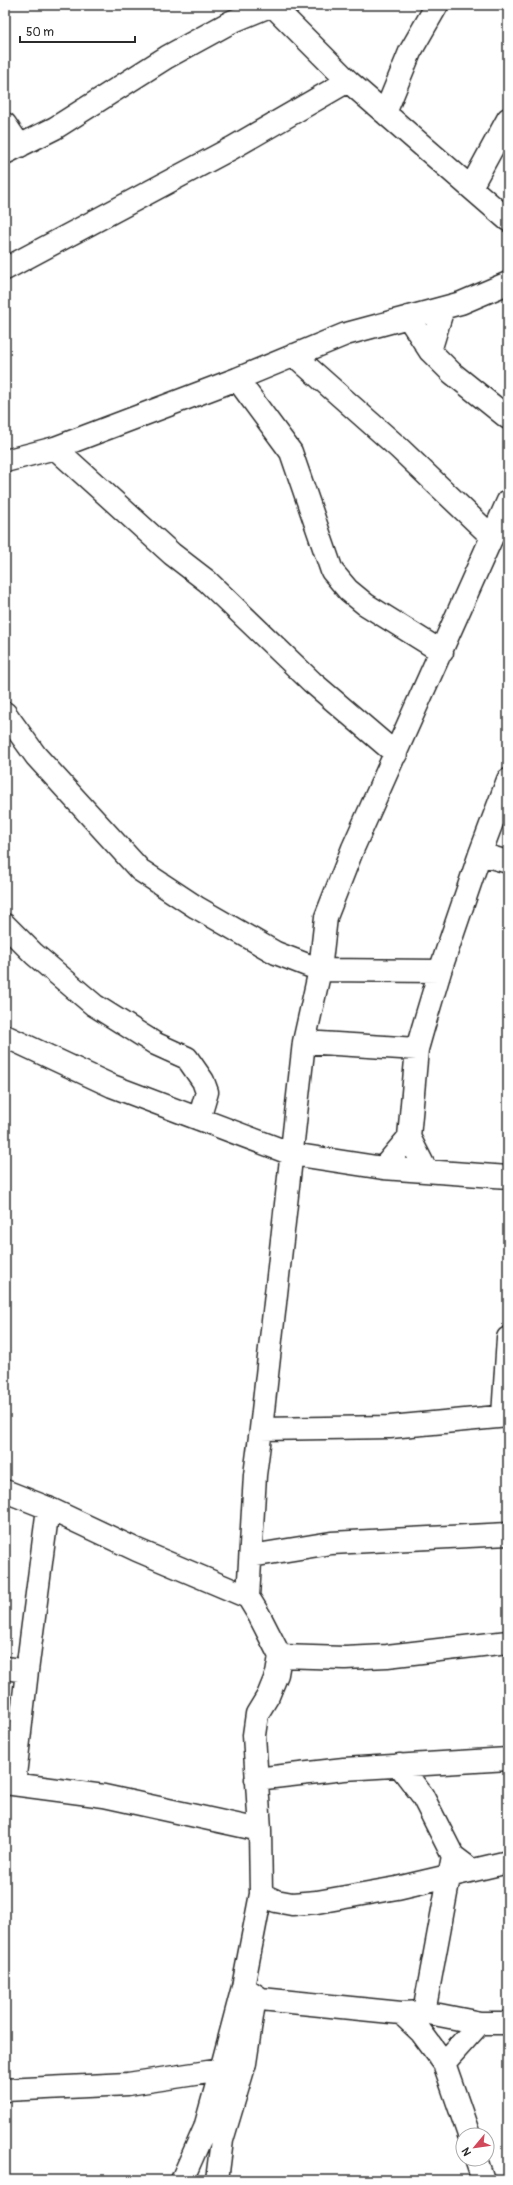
<svg xmlns="http://www.w3.org/2000/svg" width="513" height="2185" font-family="Pangolin,sans-serif">
  <rect width="100%" height="100%" fill="#fff"/>
  <filter id="ink" filterUnits="userSpaceOnUse"><feTurbulence type="fractalNoise" baseFrequency=".025" numOctaves="2"/><feDisplacementMap in="SourceGraphic" scale="8" xChannelSelector="R" yChannelSelector="G"/><feConvolveMatrix kernelMatrix="1 2 1 2 8 2 1 2 1" color-interpolation-filters="sRGB"/></filter>
  <g filter="url(#ink)">
    <g fill="none" stroke-linecap="round" stroke-linejoin="round">
      <!-- minor casing -->
      <g stroke="#2b2b2b" stroke-width="25">
        <path id="minor" d="M 272,5 L 348,81 L 508,220
          M 385,113 L 410,52 L 437,5
          M 5,124 L 20,146
          M 5,153 L 55,128 L 167,57 L 231,22 L 272,5
          M 471,187 L 508,119
          M 5,269 L 232,148 L 348,81
          M 408,317 L 430,351 L 452,373 L 508,418
          M 430,351 L 443,308
          M 294,355 L 400,449 L 491,536
          M 237,379 L 291,452 L 332,571 L 348,590 L 365,604 L 442,652
          M 55,448 L 172,554 L 207,581 L 312,682 L 396,754
          M 5,461 L 55,448 L 237,379 L 346,334 L 461,303 L 508,283
          M 5,713 L 36,756 L 140,870 L 196,907 L 276,953 L 320,970 L 440,971
          M 480,854 L 508,862
          M 5,925 L 34,954 L 94,1005 L 156,1044 L 187,1058 L 203,1081 L 207,1092 L 199,1119
          M 5,1036 L 112,1086 L 292,1154 L 383,1168 L 508,1177
          M 304,1042 L 417,1049
          M 409,1137 L 417,1049 L 423,1028 L 440,971 L 480,854 L 508,780
          M 383,1168 L 409,1137 L 426,1170
          M 503,1416 L 508,1338
          M 261,1429 L 304,1042 L 320,970 L 326,917 L 353,848 L 508,501
          M 5,1491 L 48,1508 L 137,1550 L 248,1597 L 259,1615 L 280,1656 L 277,1674 L 268,1696 L 257,1714 L 254,1735 L 260,1830 L 261,1894 L 243,1987 L 221,2070 L 205,2128 L 182,2180
          M 251,1556 L 331,1543 L 508,1534
          M 248,1597 L 255,1475 L 261,1429 L 390,1427 L 508,1416
          M 280,1656 L 345,1658 L 387,1656 L 508,1642
          M 5,1668 L 27,1671
          M 399,1765 L 422,1795 L 453,1856 L 465,1865
          M 256,1779 L 344,1769 L 508,1759
          M 5,1783 L 104,1796 L 260,1830
          M 14,1784 L 27,1671 L 48,1508
          M 261,1894 L 276,1901 L 292,1904 L 317,1902 L 397,1888 L 508,1862
          M 243,1987 L 261,1999 L 401,2013 L 424,2012 L 480,2023 L 508,2023
          M 424,2012 L 453,1856
          M 401,2013 L 421,2032 L 444,2063 L 469,2135
          M 444,2063 L 480,2023
          M 5,2090 L 128,2084 L 221,2070
          M 476,2159 L 483,2180
          M 217,2180 L 222,2140 L 245,2063 L 254,2003"/>
      </g>
      <!-- minor -->
      <use href="#minor" stroke="#fff" stroke-width="22"/>
    </g>
  </g>
  <!-- margin -->
  <rect width="513" height="2185" fill="none" stroke="#fff" stroke-width="20"/>
  <rect x="10" y="10" width="493" height="2165" fill="none" stroke="#2b2b2b" stroke-width="1.5" filter="url(#ink)"/>
  <!-- north arrow -->
  <g transform="translate(475 2147) rotate(241)"><circle r="19" fill="#ffffff" stroke="#aaaaaa"/>
  <path d="M0-3L7 15L0 10L-7 15Z" fill="#d1495b"/>
  <text y="-6" font-size="11" font-weight="bold" text-anchor="middle" fill="#2b2b2b">N</text>
  </g>
  <!-- scale -->
  <path d="M20 36v6h115v-6" fill="none" stroke="#2b2b2b" stroke-width="2"/>
  <text x="26" y="36" font-size="12" fill="#2b2b2b" stroke="#ffffff" stroke-width="3" paint-order="stroke">50 m</text>
</svg>
